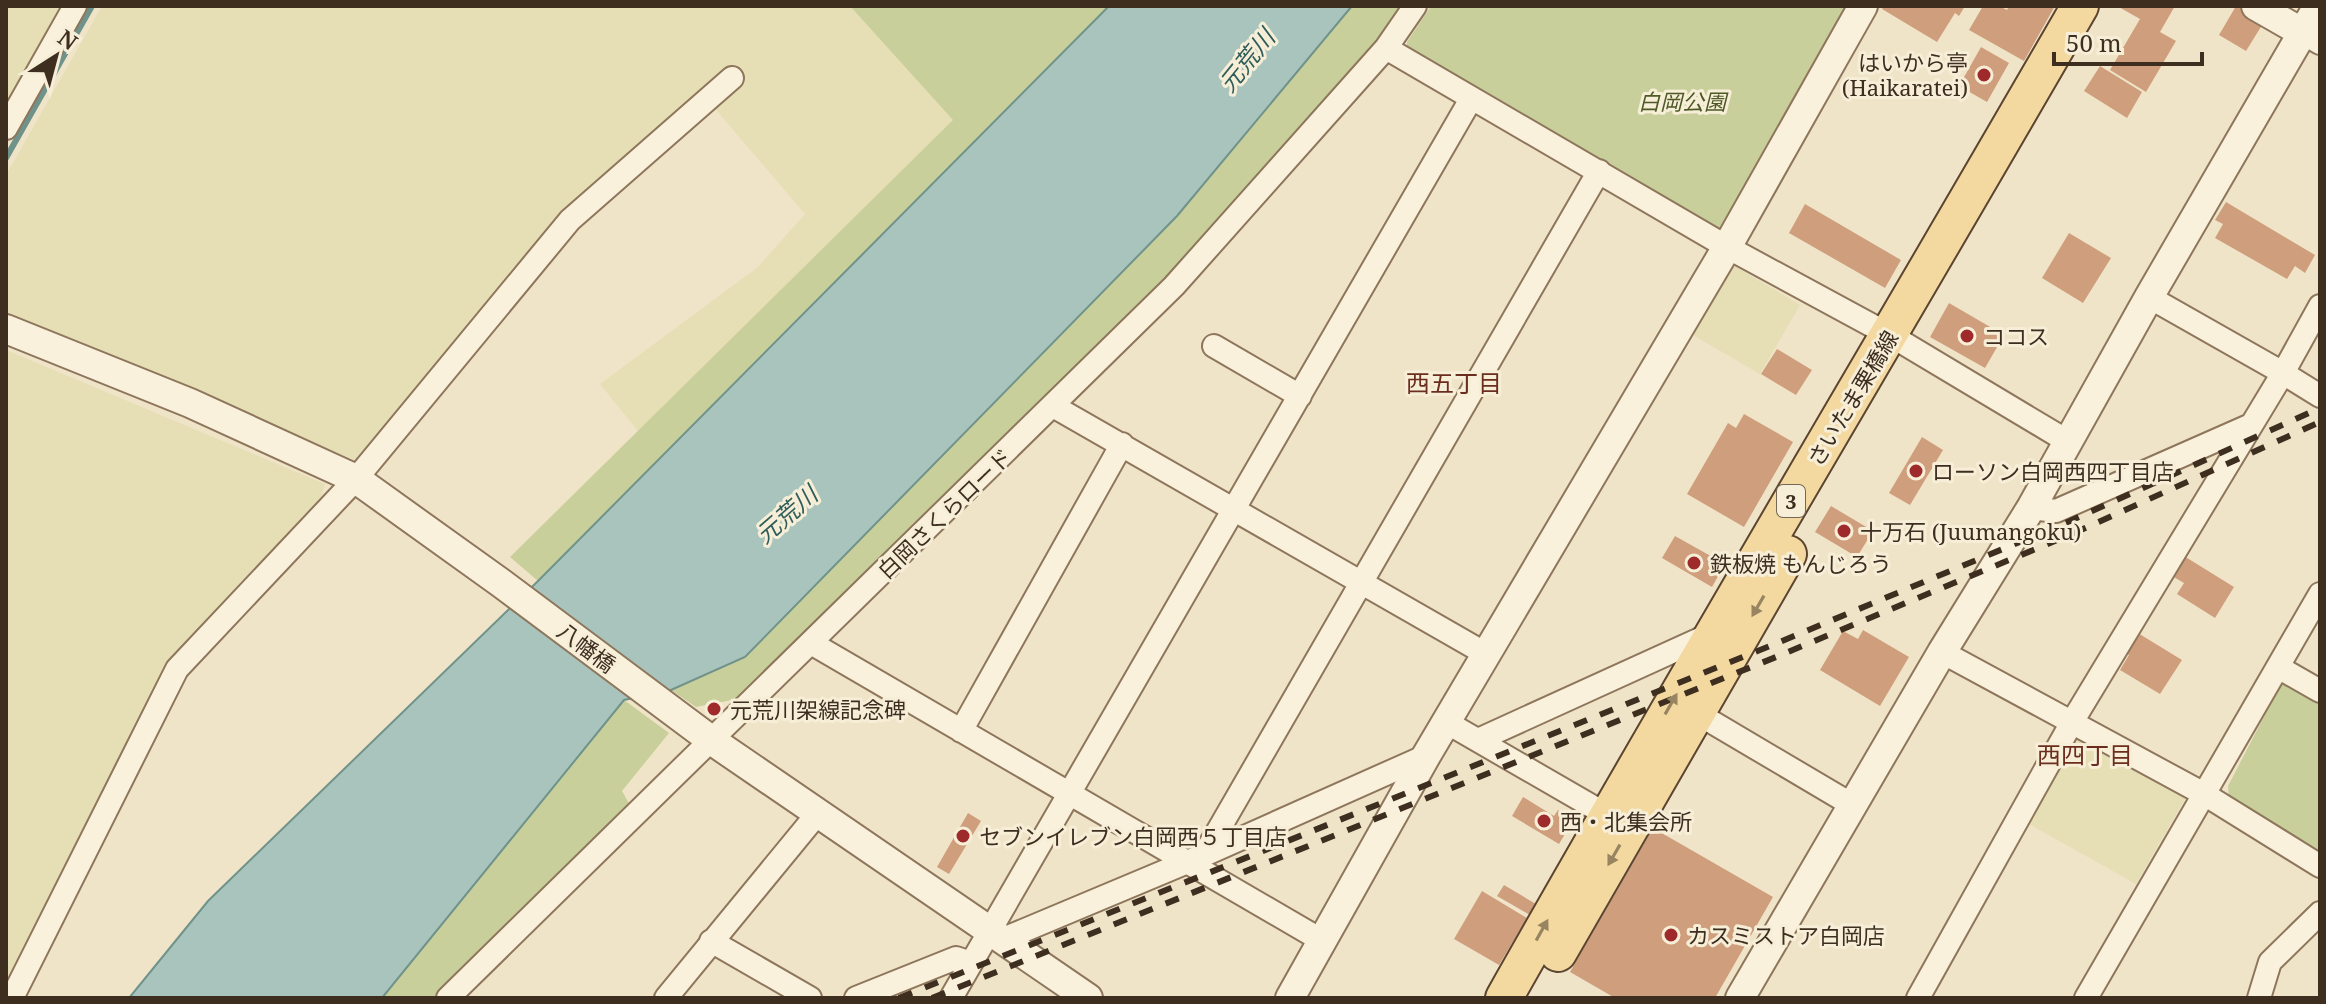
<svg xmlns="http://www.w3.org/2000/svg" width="2326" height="1004" font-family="'Noto Serif','Noto Sans JP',serif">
  <rect width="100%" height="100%" fill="#f0e4c8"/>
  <!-- farmland -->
  <path fill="#e6deb5" d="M 6,6 L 60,6 L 6,104 Z
    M 102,6 L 850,6 L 954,120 L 638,431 L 600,384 L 758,267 L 805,214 L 712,105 L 580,225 L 376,469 L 6,312 L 6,175 Z
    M 1731,264 L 1800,305 L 1760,374 L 1691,334 Z
    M 6,350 L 325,484 L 321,497 L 164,668 L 136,733 L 6,993 Z
    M 2077,735 L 2186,797 L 2136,884 L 2027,823 Z"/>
  <!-- green -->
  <path fill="#c9cf9b" d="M 850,6 L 1109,6 L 538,581 L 510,557 L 953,120 Z
    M 1352,6 L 1402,6 L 1369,53 L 1196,247 L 737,699 L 696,707 L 671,690 L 745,657 L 1177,216 Z
    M 1431,6 L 1849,6 L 1717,232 L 1407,51 L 1407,42 Z
    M 2283,680 L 2320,701 L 2320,857 L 2229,803 L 2228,786 Z
    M 624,700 L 669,733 L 622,791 L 631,807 L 438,998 L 382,998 Z"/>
  <!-- water -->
  <path fill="#a9c4bc" stroke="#6f938a" stroke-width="2" d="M 1109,6 L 1352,6 L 1177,216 L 745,657 L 671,690 L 624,700 L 382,998 L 129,998 L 208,901 L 538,581 Z"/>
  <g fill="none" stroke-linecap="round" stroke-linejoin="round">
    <!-- stream -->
    <path stroke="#6f938a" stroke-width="6" d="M 6,158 L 92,6"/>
  </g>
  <!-- building -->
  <path fill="#cf9f7d" d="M 1884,6 L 1965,6 L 1959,16 L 1955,13 L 1937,42 L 1882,9 Z
    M 1983,6 L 1999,6 L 2007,10 L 2009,6 L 2055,6 L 2024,61 L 1969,30 Z
    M 2117,6 L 2175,6 L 2160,32 L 2176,41 L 2146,92 L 2110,70 L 2140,19 Z
    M 2236,6 L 2264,22 L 2246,51 L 2219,35 Z
    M 1981,47 L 2009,63 L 1987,102 L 1959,86 Z
    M 2100,66 L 2142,92 L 2127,118 L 2084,91 Z
    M 2226,202 L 2315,255 L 2305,273 L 2295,266 L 2287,279 L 2215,238 L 2223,224 L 2215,220 Z
    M 1805,204 L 1901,260 L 1885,288 L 1789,233 Z
    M 2069,233 L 2111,258 L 2083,303 L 2042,278 Z
    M 1949,303 L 2004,335 L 1985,368 L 1930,337 Z
    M 1777,349 L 1812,370 L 1796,395 L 1761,374 Z
    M 1744,414 L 1793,442 L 1744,527 L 1687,494 L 1728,423 L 1736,428 Z
    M 1922,437 L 1943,450 L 1910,505 L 1889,493 Z
    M 1831,506 L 1873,531 L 1857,557 L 1815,532 Z
    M 1675,536 L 1725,564 L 1712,587 L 1662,558 Z
    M 2184,556 L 2234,587 L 2215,618 L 2177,594 L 2184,583 L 2172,576 Z
    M 1863,630 L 1909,657 L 1880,706 L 1820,670 L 1843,631 L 1858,639 Z
    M 2133,630 L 2182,660 L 2160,694 L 2120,670 L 2129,655 L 2120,650 Z
    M 1523,797 L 1554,816 L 1558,810 L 1574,819 L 1559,844 L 1512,816 Z
    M 968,813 L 981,821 L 949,874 L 937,867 Z
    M 1653,828 L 1773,897 L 1715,998 L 1615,998 L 1570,972 Z
    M 1504,885 L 1536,904 L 1530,915 L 1497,896 Z
    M 1482,891 L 1527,918 L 1499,965 L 1454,939 Z"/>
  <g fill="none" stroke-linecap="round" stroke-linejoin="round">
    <!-- minor casing -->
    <g stroke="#8d765c" stroke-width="26">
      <path id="minor" d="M 2303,33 L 2320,43
        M 1386,48 L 1727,247 L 1895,338 L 2067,441
        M 6,128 L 75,6
        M 2149,297 L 2283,373 L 2320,396
        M 1214,346 L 1300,396
        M 1053,406 L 1486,654
        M 2031,508 L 2056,511 L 2251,425
        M 811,643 L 1321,940
        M 1942,652 L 2204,794 L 2320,866
        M 2278,667 L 2320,691
        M 1695,712 L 1854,806
        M 1446,722 L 1607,815
        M 961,731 L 1122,444
        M 1478,740 L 1711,634
        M 1204,855 L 1599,171
        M 711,941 L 810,998
        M 1007,942 L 1013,935 L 1204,855 L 1426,756
        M 12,998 L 177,669 L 356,479 L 570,220 L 732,78
        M 448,998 L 1174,286 L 1386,48 L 1415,6
        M 666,998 L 818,813
        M 856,998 L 956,958 L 971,963
        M 951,998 L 1471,99
        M 1918,998 L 2072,722 L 2283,373 L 2320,306
        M 2086,998 L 2320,594
        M 2259,998 L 2270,962 L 2320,913"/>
    </g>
    <!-- tertiary casing -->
    <g stroke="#8d765c" stroke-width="32">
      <path id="tertiary" d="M 2256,6 L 2303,33
        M 6,329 L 190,403 L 356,479 L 501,583 L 711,740 L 1088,998
        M 1290,998 L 1426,756 L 1727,247 L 1863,6
        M 1740,998 L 1942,652 L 2031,508 L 2149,297 L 2318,6"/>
    </g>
    <!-- primary casing -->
    <g stroke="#5b4430" stroke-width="40">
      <path id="primary" d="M 1558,953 L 1788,554
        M 1504,998 C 1692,665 1889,337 2080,6"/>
    </g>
    <!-- minor -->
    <use href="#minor" stroke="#faf1dc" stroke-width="22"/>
    <!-- tertiary -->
    <use href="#tertiary" stroke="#faf1dc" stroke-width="28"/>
    <!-- primary -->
    <use href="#primary" stroke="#f3d9a0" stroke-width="36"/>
    <!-- rail -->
    <path stroke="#3d2e20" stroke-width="6" stroke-dasharray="14 14" stroke-linecap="butt" d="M 899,998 L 1770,646 L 2070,521 L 2320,408
      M 932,998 L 1776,657 L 2074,533 L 2320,422"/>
  </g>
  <!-- one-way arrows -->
  <defs><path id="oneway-solid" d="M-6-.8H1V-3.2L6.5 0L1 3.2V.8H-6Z" transform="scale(2)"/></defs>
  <g fill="#988460">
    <use href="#oneway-solid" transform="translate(1758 606) rotate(120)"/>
    <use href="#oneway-solid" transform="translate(1671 704) rotate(-60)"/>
    <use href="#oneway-solid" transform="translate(1614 855) rotate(120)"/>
    <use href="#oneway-solid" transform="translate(1542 930) rotate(-61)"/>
  </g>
  <!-- markers -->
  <g fill="#9e2a2b" stroke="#f7eed8" stroke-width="3">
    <circle cx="1984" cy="75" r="8"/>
    <circle cx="1967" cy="336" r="8"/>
    <circle cx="1916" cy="471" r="8"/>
    <circle cx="1844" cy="531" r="8"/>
    <circle cx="1694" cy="563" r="8"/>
    <circle cx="714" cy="709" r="8"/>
    <circle cx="1544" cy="821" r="8"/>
    <circle cx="963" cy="836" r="8"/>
    <circle cx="1671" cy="935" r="8"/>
  </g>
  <g text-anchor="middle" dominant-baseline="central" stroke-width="6" stroke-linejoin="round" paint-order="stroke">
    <!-- shield labels -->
    <rect fill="#f7eed8" stroke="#756857" stroke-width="2" x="1777" y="485" width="28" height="32" rx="6"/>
    <g font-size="20" font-weight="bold" fill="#3d2e20">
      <text x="1791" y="501">3</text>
    </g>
    <!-- poi labels -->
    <g font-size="22" fill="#3d2e20" stroke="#f7eed8" text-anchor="start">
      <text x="1968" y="62" text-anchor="end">はいから亭<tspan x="1968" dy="25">(Haikaratei)</tspan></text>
      <text x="1983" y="336">ココス</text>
      <text x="1932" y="471">ローソン白岡西四丁目店</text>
      <text x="1860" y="531">十万石 (Juumangoku)</text>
      <text x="1710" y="563">鉄板焼 もんじろう</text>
      <text x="730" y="709">元荒川架線記念碑</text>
      <text x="1560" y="821">西・北集会所</text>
      <text x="979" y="836">セブンイレブン白岡西５丁目店</text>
      <text x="1687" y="935">カスミストア白岡店</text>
    </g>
    <!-- park labels -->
    <g font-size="22" font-style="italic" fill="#4d5a26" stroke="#f7eed8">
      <text x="1682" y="101">白岡公園</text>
    </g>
    <!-- street labels -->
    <g font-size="22" fill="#3d2e20" stroke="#f7eed8">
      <text transform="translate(1852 398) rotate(-59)">さいたま栗橋線</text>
      <text transform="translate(944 513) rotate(-44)">白岡さくらロード</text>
      <text transform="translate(587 647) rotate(37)">八幡橋</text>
    </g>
    <!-- water labels -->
    <g font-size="24" font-style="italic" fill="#2f5d5a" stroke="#f7eed8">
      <text transform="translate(1246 60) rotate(-51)">元荒川</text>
      <text transform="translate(786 514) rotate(-41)">元荒川</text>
    </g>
    <!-- neighbourhood labels -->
    <g font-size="24" fill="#6b2e1e" stroke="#f7eed8">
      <text x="1454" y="382">西五丁目</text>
      <text x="2085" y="754">西四丁目</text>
    </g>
  </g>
  <!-- border -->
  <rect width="2326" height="1004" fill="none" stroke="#3d2e20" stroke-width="16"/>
  <!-- north arrow -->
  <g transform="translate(56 56) rotate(36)" stroke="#f7eed8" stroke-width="6" paint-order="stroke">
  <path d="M0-6L14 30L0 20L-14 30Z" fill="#3d2e20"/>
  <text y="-12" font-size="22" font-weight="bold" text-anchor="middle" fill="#3d2e20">N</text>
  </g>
  <!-- scale -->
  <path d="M2054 52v12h148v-12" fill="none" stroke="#3d2e20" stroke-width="4"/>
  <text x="2066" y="52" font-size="24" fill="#3d2e20" stroke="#f7eed8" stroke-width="6" paint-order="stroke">50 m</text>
</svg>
